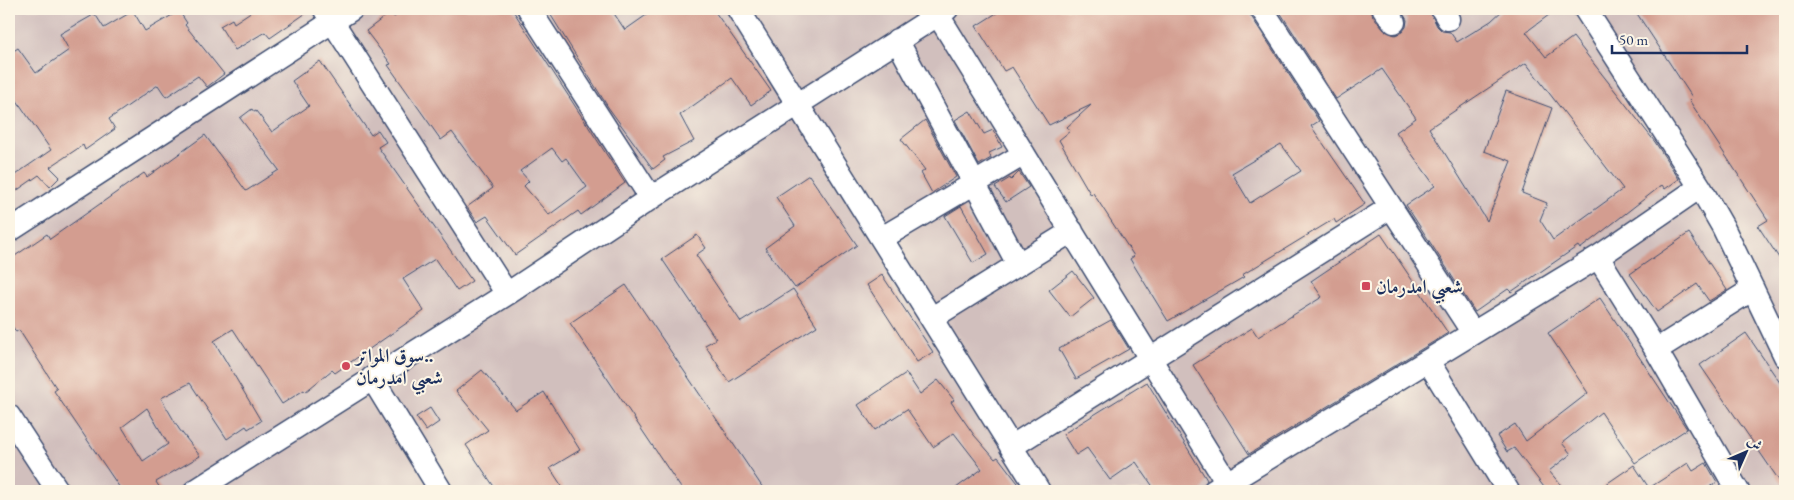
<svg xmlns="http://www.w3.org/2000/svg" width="1794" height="500" font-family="'EB Garamond',Amiri,serif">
  <rect width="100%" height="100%" fill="#fcf5e5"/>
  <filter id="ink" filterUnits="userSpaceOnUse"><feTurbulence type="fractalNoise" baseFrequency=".02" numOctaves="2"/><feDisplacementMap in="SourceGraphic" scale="10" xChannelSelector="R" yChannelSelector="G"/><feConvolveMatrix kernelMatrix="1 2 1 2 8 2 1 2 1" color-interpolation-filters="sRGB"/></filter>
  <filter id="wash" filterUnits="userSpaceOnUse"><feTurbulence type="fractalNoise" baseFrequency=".0096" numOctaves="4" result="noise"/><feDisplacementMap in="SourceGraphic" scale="20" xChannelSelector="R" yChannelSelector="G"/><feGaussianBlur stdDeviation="1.12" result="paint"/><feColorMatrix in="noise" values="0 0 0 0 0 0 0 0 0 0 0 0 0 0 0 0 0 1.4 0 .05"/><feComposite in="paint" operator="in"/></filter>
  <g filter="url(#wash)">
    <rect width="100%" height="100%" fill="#f6e9d1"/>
    <!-- industrial -->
    <path fill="#d1bfbd" d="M 9,9 L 1785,9 L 1785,491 L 9,491 Z"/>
    <g id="blocks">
      <!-- building -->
      <path fill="#d39d90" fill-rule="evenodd" d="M 255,9 L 312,9 L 270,38 L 265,32 L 235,50 L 220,26 L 232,19 L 234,23 Z
        M 406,9 L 512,9 L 625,183 L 581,215 L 578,211 L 515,255 L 487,216 L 477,222 L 467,207 L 493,188 L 452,132 L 441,140 L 388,65 L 391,64 L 366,31 L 391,12 L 394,17 ZM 552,148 L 562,161 L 566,158 L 587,187 L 549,215 L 524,186 L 529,181 L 520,171 Z
        M 547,9 L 611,9 L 625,30 L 655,9 L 713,9 L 771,91 L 751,105 L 732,78 L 680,115 L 694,141 L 663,157 L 665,160 L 653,169 L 608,107 Z
        M 1003,9 L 1249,9 L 1251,16 L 1319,121 L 1311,126 L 1365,204 L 1336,223 L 1334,219 L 1242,275 L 1244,277 L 1168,321 L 1130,259 L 1134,256 L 1093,193 L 1091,195 L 1059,140 L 1070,131 L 1067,127 L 1091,105 L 1049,125 L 1012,67 L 1004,71 L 976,26 ZM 1281,144 L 1301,171 L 1250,203 L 1232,173 Z
        M 1278,9 L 1371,9 L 1373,17 L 1384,30 L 1395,35 L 1402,32 L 1406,27 L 1407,20 L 1400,9 L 1429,9 L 1437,26 L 1442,31 L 1450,32 L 1457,42 L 1491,21 L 1504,9 L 1557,9 L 1526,32 L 1546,57 L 1573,37 L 1655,142 L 1679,179 L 1665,189 L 1662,185 L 1580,249 L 1578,246 L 1511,292 L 1508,289 L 1475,312 L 1406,205 L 1435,186 L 1396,132 L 1416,118 L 1382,69 L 1336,99 ZM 1526,63 L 1623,189 L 1553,240 L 1540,220 L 1547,203 L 1522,193 L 1552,108 L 1506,91 L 1484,151 L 1511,161 L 1487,221 L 1429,128 Z
        M 1634,9 L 1785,9 L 1785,267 L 1758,226 L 1768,220 L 1689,100 L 1692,97 Z
        M 133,11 L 145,31 L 179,11 L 187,23 L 185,25 L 224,74 L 207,87 L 198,76 L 166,97 L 158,85 L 109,119 L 115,129 L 85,150 L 83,145 L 50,167 L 60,177 L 50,187 L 39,175 L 9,196 L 9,179 L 51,150 L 9,89 L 9,54 L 18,48 L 36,73 L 69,50 L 60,34 L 95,14 L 104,28 Z
        M 320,61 L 371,135 L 378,130 L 386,142 L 378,147 L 472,281 L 457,291 L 435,259 L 403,279 L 424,311 L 335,373 L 332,370 L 305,392 L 304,390 L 282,404 L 233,329 L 214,341 L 261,421 L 248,429 L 246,426 L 227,439 L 190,383 L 161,398 L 179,429 L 200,456 L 156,482 L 162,491 L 122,491 L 54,391 L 57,389 L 19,330 L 16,332 L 9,321 L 9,260 L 47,234 L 50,239 L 144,173 L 147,177 L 205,135 L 246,191 L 279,170 L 240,118 L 252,109 L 254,112 L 256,111 L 272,132 L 309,106 L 292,81 ZM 147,408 L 168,444 L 143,461 L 122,427 Z
        M 970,111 L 984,134 L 993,130 L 1002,147 L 989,153 L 991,158 L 979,165 L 955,120 Z
        M 925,120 L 956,177 L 932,193 L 921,173 L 925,170 L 901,139 Z
        M 1019,172 L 1029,187 L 1006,202 L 995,187 L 1010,178 L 1011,180 Z
        M 809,175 L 857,245 L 795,288 L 765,248 L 795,226 L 776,197 Z
        M 961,206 L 988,254 L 973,263 L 945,216 Z
        M 1689,233 L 1727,290 L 1709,301 L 1697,284 L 1657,312 L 1630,274 Z
        M 1381,234 L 1448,333 L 1249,454 L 1193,365 L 1252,328 L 1258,337 L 1322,297 L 1311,281 Z
        M 697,235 L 706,248 L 696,255 L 741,322 L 793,289 L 817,326 L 729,382 L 705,345 L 716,339 L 662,259 Z
        M 1073,271 L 1094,298 L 1070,317 L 1049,290 Z
        M 882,275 L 933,352 L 917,362 L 867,285 Z
        M 626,285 L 765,491 L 683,491 L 570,323 Z
        M 1600,298 L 1687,429 L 1635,463 L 1601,412 L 1562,443 L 1571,454 L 1549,471 L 1566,491 L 1547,491 L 1514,448 L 1507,452 L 1497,436 L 1515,424 L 1526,441 L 1588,393 L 1548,333 Z
        M 1111,320 L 1129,349 L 1076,379 L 1059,349 Z
        M 1746,333 L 1785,390 L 1785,489 L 1700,365 Z
        M 482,370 L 516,410 L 544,392 L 580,450 L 550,468 L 565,491 L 497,491 L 466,445 L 488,430 L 456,391 Z
        M 906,373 L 920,394 L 938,380 L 954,400 L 951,402 L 974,435 L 995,459 L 998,457 L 1024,491 L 952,491 L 982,469 L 954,433 L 933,447 L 907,409 L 875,430 L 858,405 Z
        M 1147,382 L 1207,480 L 1201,491 L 1156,491 L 1136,462 L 1110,480 L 1087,448 L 1076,455 L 1063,434 Z
        M 430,408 L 439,422 L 426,431 L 416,417 Z
        M 1688,463 L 1693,471 L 1706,463 L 1717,482 L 1703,491 L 1596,491 L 1634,465 L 1649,488 Z"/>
    </g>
  </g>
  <g filter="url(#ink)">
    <use href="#blocks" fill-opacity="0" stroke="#3c4b6f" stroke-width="1"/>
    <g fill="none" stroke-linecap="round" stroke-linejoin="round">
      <!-- minor casing -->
      <g stroke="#3c4b6f" stroke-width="25">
        <path id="minor" d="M 529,9 L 651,198
          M 738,9 L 1039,491
          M 1262,9 L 1473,333
          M 1384,9 L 1394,22
          M 1442,9 L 1448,19
          M 1585,9 L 1700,187 L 1723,227 L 1785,356
          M 325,10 L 507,294
          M 938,15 L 1227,483
          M 897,40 L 1018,264
          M 9,231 L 352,9
          M 882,238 L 1024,154
          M 1598,257 L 1656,350 L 1738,491
          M 932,318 L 1072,231
          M 1656,350 L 1753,289
          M 1428,361 L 1508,491
          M 372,378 L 441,491
          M 9,416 L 58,491
          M 1011,447 L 1391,207
          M 195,491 L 507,294 L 651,198 L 947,9
          M 1214,491 L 1598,257 L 1700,187"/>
      </g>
      <!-- minor -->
      <use href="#minor" stroke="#fff" stroke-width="22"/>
    </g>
  </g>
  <!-- markers -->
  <g fill="#d1495b" stroke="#fcf5e5" stroke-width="2">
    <rect x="1361" y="281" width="10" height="10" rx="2.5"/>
    <circle cx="346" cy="366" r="5"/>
  </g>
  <g text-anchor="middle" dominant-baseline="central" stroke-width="4" stroke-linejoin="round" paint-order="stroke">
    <!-- poi labels -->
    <g font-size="19" font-weight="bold" fill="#1b2f5e" stroke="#fcf5e5" text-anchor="start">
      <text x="1376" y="286">شعبي امدرمان</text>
      <text x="356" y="355">سوق المواتر..<tspan x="356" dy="22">شعبي امدرمان</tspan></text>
    </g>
  </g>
  <!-- margin -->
  <rect width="1794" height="500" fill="none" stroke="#fcf5e5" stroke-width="30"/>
  <!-- north arrow -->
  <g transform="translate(1746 452) rotate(45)" stroke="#fcf5e5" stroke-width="4" paint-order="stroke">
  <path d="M0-4L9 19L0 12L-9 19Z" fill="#1b2f5e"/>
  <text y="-8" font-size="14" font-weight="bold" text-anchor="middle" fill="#1b2f5e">ش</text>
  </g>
  <!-- scale -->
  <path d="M1612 45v8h135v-8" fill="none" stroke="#1b2f5e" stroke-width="2.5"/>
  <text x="1619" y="45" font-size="15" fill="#1b2f5e" stroke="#fcf5e5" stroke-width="4" paint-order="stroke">50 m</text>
</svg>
